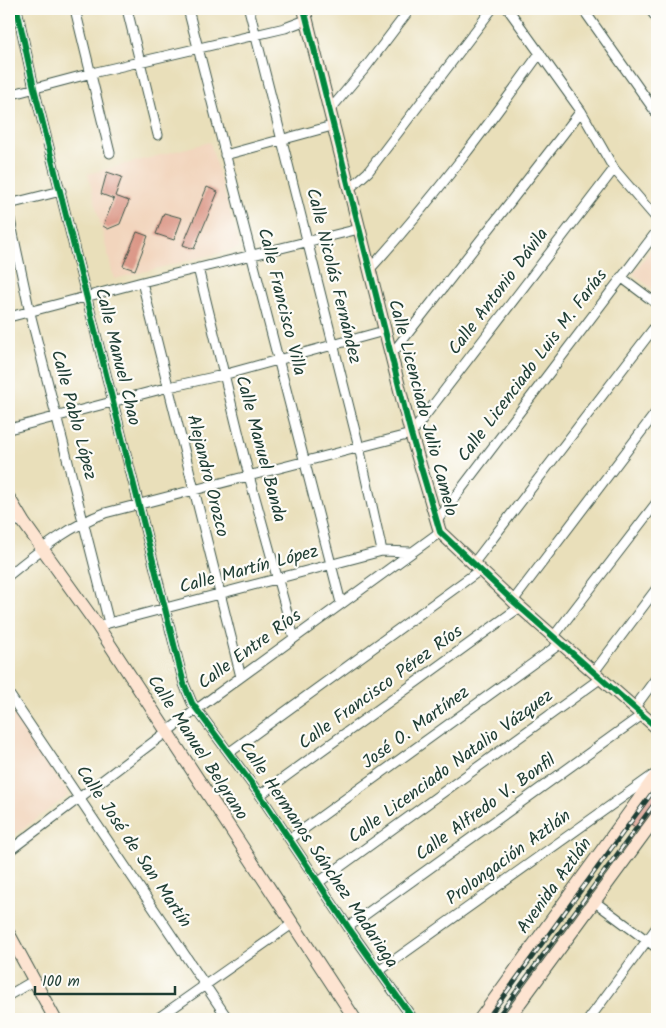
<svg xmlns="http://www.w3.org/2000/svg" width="666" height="1028" font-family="Kalam,sans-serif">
  <rect width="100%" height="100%" fill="#fdfcf7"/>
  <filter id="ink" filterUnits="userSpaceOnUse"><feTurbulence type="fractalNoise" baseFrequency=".02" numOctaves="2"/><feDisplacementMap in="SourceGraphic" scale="10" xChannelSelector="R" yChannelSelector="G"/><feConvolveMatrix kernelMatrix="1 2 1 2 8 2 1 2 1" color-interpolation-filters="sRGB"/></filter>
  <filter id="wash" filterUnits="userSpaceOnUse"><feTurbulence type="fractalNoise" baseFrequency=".0096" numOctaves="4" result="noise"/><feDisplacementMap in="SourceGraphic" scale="20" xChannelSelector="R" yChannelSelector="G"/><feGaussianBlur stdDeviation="1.12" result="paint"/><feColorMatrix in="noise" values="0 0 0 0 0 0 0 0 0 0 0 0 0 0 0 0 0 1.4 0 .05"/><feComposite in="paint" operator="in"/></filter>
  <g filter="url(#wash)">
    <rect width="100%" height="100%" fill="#e9dfba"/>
    <!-- built -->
    <path fill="#f2d5bd" d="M 210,142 L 240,248 L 114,279 L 88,174 Z
      M 657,240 L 657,293 L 633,274 Z
      M 9,708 L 69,795 L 9,839 Z"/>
    <g id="blocks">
      <!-- building -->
      <path fill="#da9585" d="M 107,172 L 122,177 L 115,196 L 129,201 L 120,224 L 108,229 L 103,226 L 114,199 L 101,194 Z
        M 207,187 L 218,192 L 194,249 L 183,245 Z
        M 164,213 L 182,218 L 174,240 L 156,234 Z
        M 137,232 L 148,236 L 135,270 L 123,266 Z
        M 657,772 L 657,814 L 643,833 L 623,818 Z"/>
    </g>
  </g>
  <g filter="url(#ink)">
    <use href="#blocks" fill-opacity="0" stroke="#3d5548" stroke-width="1"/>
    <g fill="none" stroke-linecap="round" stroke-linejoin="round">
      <!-- street casing -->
      <g stroke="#3d5548" stroke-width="11">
        <path id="street" d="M 17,9 L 34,88 L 184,684 L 192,703 L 260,795 L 348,927 L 413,1019
          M 75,9 L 110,153
          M 127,9 L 158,135
          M 188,9 L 341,603
          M 249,9 L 359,447 L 382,551
          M 508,9 L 581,111 L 614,169 L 657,219
          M 583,9 L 657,114
          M 650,9 L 657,19
          M 9,95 L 92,73 L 285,28 L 306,20
          M 329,111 L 366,67 L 410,9
          M 225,155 L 332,126
          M 349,189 L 368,172 L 492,9
          M 9,204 L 61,191
          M 9,215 L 30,313 L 109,623
          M 198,268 L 249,476 L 294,638
          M 369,270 C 431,202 486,128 540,53
          M 621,277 L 657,304
          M 142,282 L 241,677
          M 9,317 L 142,282 L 359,229
          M 391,355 L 581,111
          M 9,429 L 169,387 L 223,375 L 384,331
          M 9,518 L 24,523
          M 436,522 L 657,231
          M 473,564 L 657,324
          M 9,575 C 39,551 69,526 105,513 L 411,434 L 614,169
          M 513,601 L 657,411
          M 105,624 L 382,551 L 411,552
          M 554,636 L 657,502
          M 594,672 L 657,588
          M 9,694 L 228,1019
          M 635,707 L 657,677
          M 230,752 L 480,570
          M 260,795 L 520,607
          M 290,839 L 561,643
          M 9,851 L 197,709 L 440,532
          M 319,882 L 601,678
          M 595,902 L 657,948
          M 348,927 L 642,715
          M 379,971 L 652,776
          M 9,995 L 35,980
          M 157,1019 L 292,924
          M 589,1019 L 657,927"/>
      </g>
      <!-- secondary casing -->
      <g stroke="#3d5548" stroke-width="14">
        <path id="secondary" d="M 304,9 L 411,434 L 440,532 L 513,601 L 657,728
          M 9,498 L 24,523 L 97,625 L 355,1019
          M 9,934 L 55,1019
          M 480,1019 L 657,774
          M 508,1019 L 657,816"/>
      </g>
      <!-- street -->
      <use href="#street" stroke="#fff" stroke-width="9"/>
      <!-- secondary -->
      <use href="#secondary" stroke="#fde4d1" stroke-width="12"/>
      <!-- rail casing -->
      <g stroke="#1f3d34" stroke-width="4.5">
        <path id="rail" d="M 487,1019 L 657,786
          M 496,1019 L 657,800"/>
      </g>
      <!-- rail -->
      <use href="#rail" stroke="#fdfcf7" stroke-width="2.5" stroke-dasharray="8" stroke-linecap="butt"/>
      <!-- cycleway casing -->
      <g stroke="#fdfcf7" stroke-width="9">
        <path id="cycleway" d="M 17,9 L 34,88 L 184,684 L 192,703 L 260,795 L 348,927 L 413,1019
          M 304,9 L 411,434 L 440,532 L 513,601 L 657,728"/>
      </g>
      <!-- cycleway -->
      <use href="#cycleway" stroke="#00873e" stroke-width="6"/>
    </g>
  </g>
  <g text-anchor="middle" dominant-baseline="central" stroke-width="4.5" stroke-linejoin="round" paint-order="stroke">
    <!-- street labels -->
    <g font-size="18" fill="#1f3d34" stroke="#fdfcf7">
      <text transform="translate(333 276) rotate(76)">Calle Nicolás Fernández</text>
      <text transform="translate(499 292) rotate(-53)">Calle Antonio Dávila</text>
      <text transform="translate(281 302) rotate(76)">Calle Francisco Villa</text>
      <text transform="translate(117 357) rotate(76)">Calle Manuel Chao</text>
      <text transform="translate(533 366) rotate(-53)">Calle Licenciado Luis M. Farías</text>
      <text transform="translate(422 408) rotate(75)">Calle Licenciado Julio Camelo</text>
      <text transform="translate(73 415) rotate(75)">Calle Pablo López</text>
      <text transform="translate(260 449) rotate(75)">Calle Manuel Banda</text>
      <text transform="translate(207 476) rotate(76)">Alejandro Orozco</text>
      <text transform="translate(249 570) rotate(-15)">Calle Martín López</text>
      <text transform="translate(250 650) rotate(-36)">Calle Entre Ríos</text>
      <text transform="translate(381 688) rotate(-36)">Calle Francisco Pérez Ríos</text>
      <text transform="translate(416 728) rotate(-36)">José O. Martínez</text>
      <text transform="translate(197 748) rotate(57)">Calle Manuel Belgrano</text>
      <text transform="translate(451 767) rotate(-36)">Calle Licenciado Natalio Vázquez</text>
      <text transform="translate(486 808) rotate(-36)">Calle Alfredo V. Bonfil</text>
      <text transform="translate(133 847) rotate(56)">Calle José de San Martín</text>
      <text transform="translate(318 855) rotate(56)">Calle Hermanos Sánchez Madariaga</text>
      <text transform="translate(509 858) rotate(-36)">Prolongación Aztlán</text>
      <text transform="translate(555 886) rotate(-54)">Avenida Aztlán</text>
    </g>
  </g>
  <!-- margin -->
  <rect width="666" height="1028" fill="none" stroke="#fdfcf7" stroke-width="30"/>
  <!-- scale -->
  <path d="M35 986v8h140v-8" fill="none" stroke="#1f3d34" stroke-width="2.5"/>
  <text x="42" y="986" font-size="15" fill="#1f3d34" stroke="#fdfcf7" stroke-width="4" paint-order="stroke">100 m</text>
</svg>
